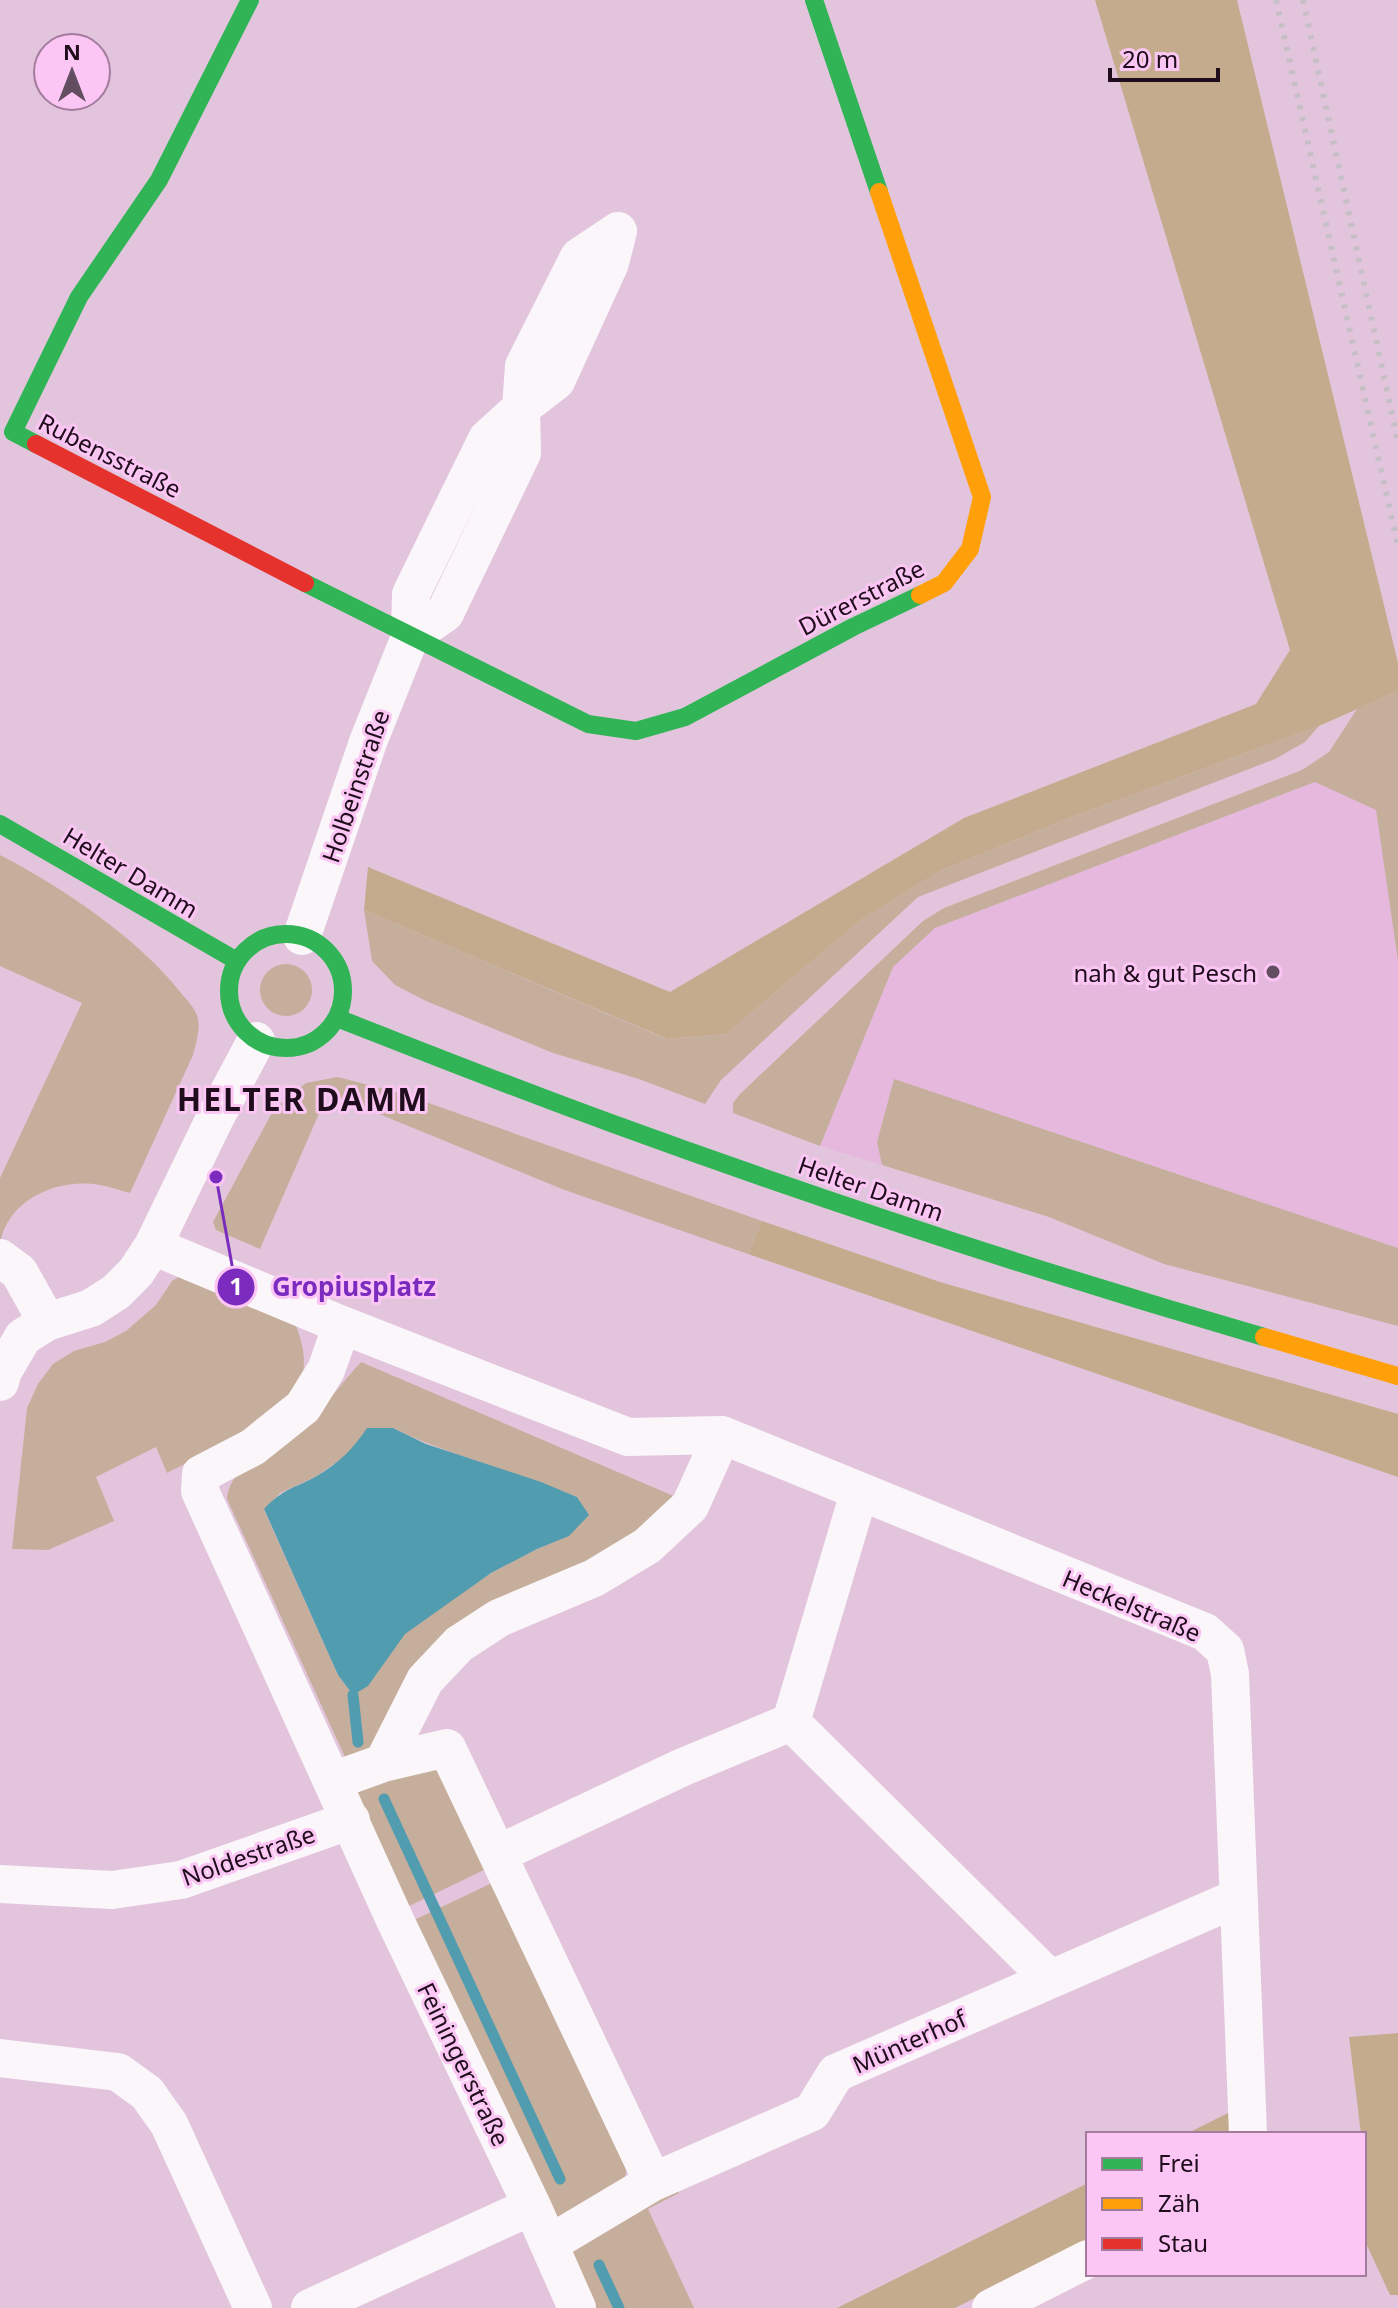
<svg xmlns="http://www.w3.org/2000/svg" width="1398" height="2308" font-family="'Noto Sans',sans-serif">
  <rect width="100%" height="100%" fill="#e2c5dd"/>
  <!-- built -->
  <path fill="#e6b8de" d="M 1316,782 L 1376,810 L 1398,962 L 1398,1248 L 894,1079 L 877,1142 L 882,1165 L 820,1146 L 893,967 L 935,928 Z"/>
  <!-- green -->
  <path fill="#c5ae9b" fill-rule="evenodd" d="M 1398,691 L 1398,961 L 1376,810 L 1315,782 L 935,928 L 893,967 L 820,1146 L 733,1113 L 733,1103 L 740,1094 L 923,921 L 944,908 L 1302,770 L 1329,752 L 1357,709 Z
    M 1319,726 L 1305,742 L 1275,759 L 918,897 L 721,1080 L 705,1104 L 639,1079 L 553,1053 L 426,1001 L 395,985 L 372,961 L 364,910 L 666,1039 L 726,1034 L 861,920 L 940,871 L 1067,819 Z
    M 0,855 C 63,888 137,937 181,993 C 186,999 193,1006 196,1013 C 202,1025 196,1043 193,1055 L 130,1193 C 118,1190 105,1185 93,1184 C 53,1180 8,1201 0,1243 L 0,1178 L 82,1003 L 0,966 Z
    M260 990a26 26 0 1 1 52 0a26 26 0 1 1-52 0Z
    M 338,1077 L 403,1094 L 762,1221 L 748,1254 L 562,1189 L 328,1093 L 260,1249 L 216,1230 L 213,1222 L 274,1109 L 306,1083 Z
    M 894,1079 L 1398,1248 L 1398,1326 L 1164,1264 L 1049,1217 L 882,1165 L 877,1142 Z
    M 182,1275 L 296,1326 C 303,1344 307,1362 301,1381 C 290,1414 198,1457 167,1473 L 156,1447 L 96,1477 L 114,1521 L 48,1550 L 12,1549 L 27,1408 L 38,1384 L 53,1364 L 74,1351 L 105,1342 L 126,1331 L 156,1305 L 172,1281 Z
    M 361,1362 L 683,1500 L 639,1541 L 494,1609 L 379,1746 L 345,1757 L 227,1499 C 230,1459 293,1436 319,1410 C 334,1395 347,1377 361,1362 ZM 393,1428 C 452,1457 516,1471 577,1497 L 568,1536 C 520,1555 475,1580 434,1612 C 424,1619 412,1626 404,1635 C 385,1656 379,1680 353,1695 L 338,1675 L 264,1510 L 280,1493 L 317,1476 L 351,1452 Z
    M 435,1766 L 486,1869 L 407,1907 L 353,1789 Z
    M 492,1883 L 627,2167 L 623,2187 L 569,2218 L 557,2217 L 414,1920 Z
    M 676,2186 L 679,2193 L 648,2209 L 694,2308 L 595,2308 L 571,2255 L 578,2244 Z"/>
  <!-- forest -->
  <path fill="#c5ab8d" d="M 1095,0 L 1237,0 L 1398,663 L 1398,691 L 1319,726 L 1067,819 L 940,871 L 861,920 L 726,1034 L 667,1039 L 364,910 L 368,867 L 670,992 L 964,818 L 1256,704 L 1290,650 Z
    M 762,1221 L 940,1282 L 1398,1414 L 1398,1477 L 748,1254 Z
    M 1398,2033 L 1398,2295 L 1390,2295 L 1364,2239 L 1364,2134 L 1361,2134 L 1349,2037 Z
    M 1230,2112 L 1232,2134 L 1186,2134 Z
    M 1088,2183 L 1088,2241 L 955,2308 L 837,2308 Z"/>
  <!-- water -->
  <path fill="#529cb0" d="M 367,1428 L 393,1428 L 426,1444 L 541,1482 L 577,1497 L 589,1515 L 569,1536 L 537,1549 L 491,1573 L 405,1634 L 368,1686 L 353,1695 L 338,1675 L 264,1509 C 284,1488 293,1489 317,1476 C 339,1463 354,1448 367,1428 Z"/>
  <g fill="none" stroke-linecap="round" stroke-linejoin="round">
    <!-- stream -->
    <path stroke="#529cb0" stroke-width="11" d="M 353,1695 L 358,1742
      M 384,1799 L 560,2179
      M 599,2265 L 619,2308"/>
    <!-- street -->
    <path stroke="#fbf6fa" stroke-width="38" d="M 618,231 L 610,263 L 556,381 L 521,408 L 524,366 L 579,257 Z
      M 521,408 L 522,453 L 445,613 L 410,637 L 411,594 L 487,439 Z
      M 302,936 L 368,742 L 410,637
      M 153,1246 L 342,1325 L 628,1437 L 722,1435 L 1205,1632 L 1225,1650 L 1230,1674 L 1248,2134
      M 0,1258 L 19,1272 L 47,1322
      M 342,1325 L 326,1370 L 303,1407 L 253,1447 L 201,1474 L 200,1491 L 395,1920 L 532,2206 L 577,2308
      M 0,1382 L 3,1371 L 23,1337 L 47,1322 L 91,1308 L 116,1292 L 136,1272 L 153,1246 L 215,1118 L 256,1041
      M 791,1722 L 1050,1979
      M 791,1722 L 859,1493
      M 383,1763 L 425,1680 L 459,1644 L 499,1618 L 594,1578 L 647,1546 L 690,1506 L 722,1435
      M 333,1781 L 383,1763 L 447,1748 L 653,2182
      M 498,1854 L 683,1767 L 791,1722
      M 0,1884 L 112,1890 L 181,1880 L 351,1820
      M 0,2058 L 118,2072 L 147,2093 L 169,2124 L 253,2308
      M 549,2244 L 653,2182 L 812,2112 L 836,2073 L 1237,1898
      M 310,2308 L 532,2206
      M 991,2308 L 1088,2259"/>
    <!-- fast -->
    <path stroke="#30b455" stroke-width="18" d="M 814,0 L 879,192
      M 36,444 L 13,432 L 79,297 L 159,180 L 250,0
      M 305,583 L 588,724 L 636,731 L 685,717 L 853,627 L 920,595
      M 0,824 L 237,961
      M229 991a57 57 0 1 1 114 0a57 57 0 1 1-114 0Z
      M 337,1018 C 427,1053 517,1089 608,1122 C 824,1201 1043,1273 1264,1337"/>
    <!-- slow -->
    <path stroke="#ff9f0a" stroke-width="18" d="M 879,192 L 982,497 L 970,549 L 944,583 L 920,595
      M 1264,1337 L 1398,1376"/>
    <!-- jam -->
    <path stroke="#e5322d" stroke-width="18" d="M 36,444 L 305,583"/>
    <!-- rail -->
    <path stroke="#c7bfc6" stroke-width="6" stroke-dasharray="4 8" stroke-linecap="butt" d="M 1276,0 L 1398,546
      M 1303,0 L 1398,442"/>
  </g>
  <!-- markers -->
  <circle fill="#634d60" stroke="#fbc6f3" stroke-width="3" cx="1273" cy="972" r="8"/>
  <g text-anchor="middle" dominant-baseline="central" stroke-width="6" stroke-linejoin="round" paint-order="stroke">
    <!-- street labels -->
    <g font-size="24" fill="#1f0c1c" stroke="#fbc6f3">
      <text transform="translate(110 455) rotate(27)">Rubensstraße</text>
      <text transform="translate(861 597) rotate(-27)">Dürerstraße</text>
      <text transform="translate(355 786) rotate(-71)">Holbeinstraße</text>
      <text transform="translate(131 872) rotate(31)">Helter Damm</text>
      <text transform="translate(871 1188) rotate(19)">Helter Damm</text>
      <text transform="translate(1132 1605) rotate(23)">Heckelstraße</text>
      <text transform="translate(248 1855) rotate(-19)">Noldestraße</text>
      <text transform="translate(909 2041) rotate(-24)">Münterhof</text>
      <text transform="translate(464 2064) rotate(64)">Feiningerstraße</text>
    </g>
    <!-- poi labels -->
    <g font-size="24" fill="#1f0c1c" stroke="#fbc6f3" text-anchor="end">
      <text x="1257" y="972">nah &amp; gut Pesch</text>
    </g>
    <!-- district labels -->
    <g font-size="32" font-weight="bold" letter-spacing="2" fill="#1f0c1c" stroke="#fbc6f3">
      <text x="303" y="1098">HELTER DAMM</text>
    </g>
  </g>
  <!-- callouts -->
  <path fill="none" stroke="#7b2cbf" stroke-width="3" d="M216 1177L236 1287"/>
  <g fill="#7b2cbf" stroke="#fbc6f3" stroke-width="3">
    <circle cx="216" cy="1177" r="8"/>
    <circle cx="236" cy="1287" r="20"/>
  </g>
  <g font-size="24" text-anchor="middle" font-weight="bold" fill="#fff">
    <text x="236" y="1295">1</text>
  </g>
  <g font-size="26" text-anchor="middle" font-weight="bold" fill="#7b2cbf" stroke="#fbc6f3" stroke-width="6" stroke-linejoin="round" paint-order="stroke">
    <text x="354" y="1296">Gropiusplatz</text>
  </g>
  <!-- legend -->
  <rect x="1086" y="2132" width="280" height="144" fill="#fbc6f3" stroke="#a37c9d" stroke-width="2"/>
  <rect x="1102" y="2158" width="40" height="12" fill="#30b455" stroke="#a37c9d" stroke-width="2"/>
  <text x="1158" y="2172" font-size="24" fill="#1f0c1c">Frei</text>
  <rect x="1102" y="2198" width="40" height="12" fill="#ff9f0a" stroke="#a37c9d" stroke-width="2"/>
  <text x="1158" y="2212" font-size="24" fill="#1f0c1c">Zäh</text>
  <rect x="1102" y="2238" width="40" height="12" fill="#e5322d" stroke="#a37c9d" stroke-width="2"/>
  <text x="1158" y="2252" font-size="24" fill="#1f0c1c">Stau</text>
  <!-- north arrow -->
  <g transform="translate(72 72)"><circle r="38" fill="#fbc6f3" stroke="#a37c9d" stroke-width="2"/>
  <path d="M0-6L14 30L0 20L-14 30Z" fill="#634d60"/>
  <text y="-12" font-size="22" font-weight="bold" text-anchor="middle" fill="#1f0c1c">N</text>
  </g>
  <!-- scale -->
  <path d="M1110 68v12h108v-12" fill="none" stroke="#1f0c1c" stroke-width="4"/>
  <text x="1122" y="68" font-size="24" fill="#1f0c1c" stroke="#fbc6f3" stroke-width="6" paint-order="stroke">20 m</text>
</svg>
